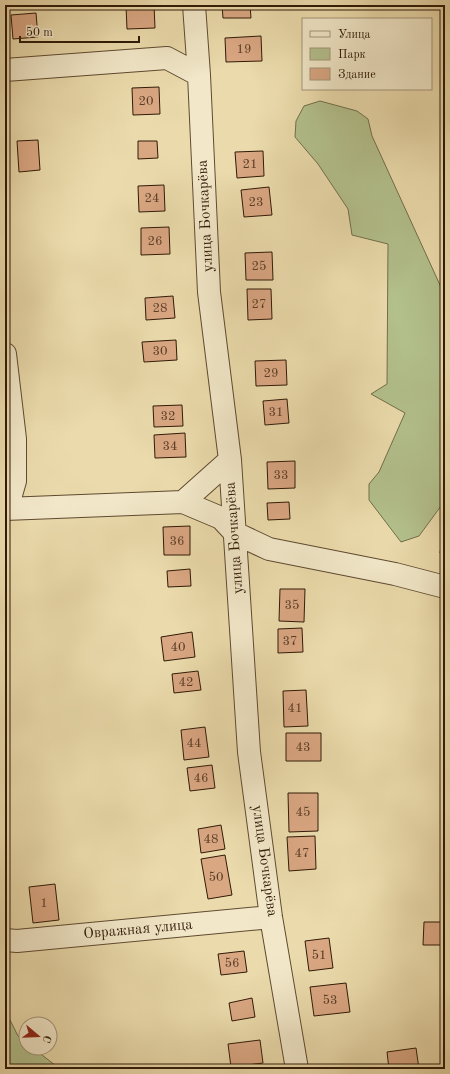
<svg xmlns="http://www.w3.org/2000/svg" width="450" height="1074" font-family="'Old Standard TT',serif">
  <rect width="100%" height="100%" fill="#ebdbac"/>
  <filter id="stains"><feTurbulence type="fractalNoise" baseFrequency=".005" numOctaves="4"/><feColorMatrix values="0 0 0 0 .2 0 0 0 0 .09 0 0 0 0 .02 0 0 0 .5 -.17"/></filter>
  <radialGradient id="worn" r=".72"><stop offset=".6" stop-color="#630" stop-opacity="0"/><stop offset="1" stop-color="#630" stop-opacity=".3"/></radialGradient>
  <!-- green -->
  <path fill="#b3c18d" stroke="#726e4a" d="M 320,101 L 357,111 L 368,119 L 372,136 L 445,296 L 445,495 L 441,506 L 419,536 L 401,542 L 369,500 L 369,484 L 379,472 L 405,413 L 371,394 L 387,384 L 388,244 L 352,235 L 348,209 L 318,164 L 295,137 L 296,121 L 304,106 Z
    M 5,1010 L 18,1036 L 26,1043 L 26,1048 L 33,1048 L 60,1069 L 7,1069 L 5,1067 Z"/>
  <!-- building -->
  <path fill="#daa783" stroke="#301a07" d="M 154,5 L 155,28 L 127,29 L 126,6 Z
    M 222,5 L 250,5 L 251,18 L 223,18 Z
    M 36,13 L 38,37 L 13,39 L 11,15 Z
    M 261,36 L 262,61 L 226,62 L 225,38 Z
    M 159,87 L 160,114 L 133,115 L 132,88 Z
    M 38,140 L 40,170 L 19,172 L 17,141 Z
    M 138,141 L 157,141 L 158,158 L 138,159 Z
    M 263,151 L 264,176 L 237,178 L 235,152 Z
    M 164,185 L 165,211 L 139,212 L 138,186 Z
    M 269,187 L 272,215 L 244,217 L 241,190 Z
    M 169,227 L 170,254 L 141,255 L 141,228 Z
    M 272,252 L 273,280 L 246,280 L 245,253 Z
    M 247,289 L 271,289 L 272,319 L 248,320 Z
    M 173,296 L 175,318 L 146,320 L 145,298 Z
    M 176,340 L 177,360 L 144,362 L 142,342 Z
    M 286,360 L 287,385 L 256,386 L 255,361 Z
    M 287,399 L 289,423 L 265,425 L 263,401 Z
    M 182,405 L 183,426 L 154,427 L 153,406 Z
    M 185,433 L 186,457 L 155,458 L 154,435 Z
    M 295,461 L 295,488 L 268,489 L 267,462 Z
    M 289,502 L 290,519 L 268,520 L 267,503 Z
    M 190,526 L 190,555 L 164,555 L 163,527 Z
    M 444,530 L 445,530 L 445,554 L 440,553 Z
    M 190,569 L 191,586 L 168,587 L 167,571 Z
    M 280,589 L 305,589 L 304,622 L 279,621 Z
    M 302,628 L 303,652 L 278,653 L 278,629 Z
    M 192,632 L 195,657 L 164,661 L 161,637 Z
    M 198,671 L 201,690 L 174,693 L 172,674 Z
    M 306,690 L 308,726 L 284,727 L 283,691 Z
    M 205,727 L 209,757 L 184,760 L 181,730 Z
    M 286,733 L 321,733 L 321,761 L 286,761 Z
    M 212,765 L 215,788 L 190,791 L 187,768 Z
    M 288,793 L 318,793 L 318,831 L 289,832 Z
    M 221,825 L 225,849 L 201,853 L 198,829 Z
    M 315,836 L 316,869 L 289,871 L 287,837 Z
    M 225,855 L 232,895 L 208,899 L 201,859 Z
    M 55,884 L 59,920 L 33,923 L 29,887 Z
    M 424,922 L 445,922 L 445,945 L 423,945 Z
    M 329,938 L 333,968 L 309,971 L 305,941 Z
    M 244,951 L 247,972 L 221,975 L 218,954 Z
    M 346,983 L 350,1012 L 314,1016 L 310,987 Z
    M 252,998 L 255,1017 L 232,1021 L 229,1003 Z
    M 260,1040 L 263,1063 L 231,1067 L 228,1044 Z
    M 416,1048 L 419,1069 L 389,1069 L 387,1052 Z"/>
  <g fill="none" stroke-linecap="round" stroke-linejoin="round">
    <!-- minor casing -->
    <g stroke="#5f4a30" stroke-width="24">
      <path id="minor" d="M 194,5 L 199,75 L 209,292 L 230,460 L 249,752 L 271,917 L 297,1069
        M 5,70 L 167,58 L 199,75
        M 5,354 L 15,439 L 15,481 L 7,509
        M 183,502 L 221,518 L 235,533 L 269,549 L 395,574 L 445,587
        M 5,509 L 183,502 L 230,460
        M 5,940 L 17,941 L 271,917"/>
    </g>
    <!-- minor -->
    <use href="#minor" stroke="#f2e8c9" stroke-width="22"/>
  </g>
  <g text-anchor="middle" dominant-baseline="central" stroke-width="3" stroke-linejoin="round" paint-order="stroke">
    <!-- number labels -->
    <g font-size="13" fill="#5a3d26">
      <text x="244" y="49">19</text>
      <text x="146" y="101">20</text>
      <text x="250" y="164">21</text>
      <text x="152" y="198">24</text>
      <text x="256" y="202">23</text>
      <text x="155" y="241">26</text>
      <text x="259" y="266">25</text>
      <text x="259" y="304">27</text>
      <text x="160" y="308">28</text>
      <text x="160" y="351">30</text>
      <text x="271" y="373">29</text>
      <text x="276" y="412">31</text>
      <text x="168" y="416">32</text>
      <text x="170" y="446">34</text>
      <text x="281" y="475">33</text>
      <text x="177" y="541">36</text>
      <text x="292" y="605">35</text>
      <text x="290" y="641">37</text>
      <text x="178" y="647">40</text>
      <text x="186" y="682">42</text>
      <text x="295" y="708">41</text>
      <text x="194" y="743">44</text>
      <text x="303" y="747">43</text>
      <text x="201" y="778">46</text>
      <text x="303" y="812">45</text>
      <text x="211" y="839">48</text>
      <text x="302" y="853">47</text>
      <text x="216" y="877">50</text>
      <text x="44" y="903">1</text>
      <text x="319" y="955">51</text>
      <text x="232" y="963">56</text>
      <text x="330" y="1000">53</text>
    </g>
    <!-- street labels -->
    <g font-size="15" fill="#301a07" stroke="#f2e8c9">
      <text transform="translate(206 216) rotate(-93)">улица Бочкарёва</text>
      <text transform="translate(235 538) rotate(-94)">улица Бочкарёва</text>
      <text transform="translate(264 861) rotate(82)">улица Бочкарёва</text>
      <text transform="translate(138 930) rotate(-5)">Овражная улица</text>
    </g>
  </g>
  <!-- margin -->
  <rect width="450" height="1074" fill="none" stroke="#ebdbac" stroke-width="20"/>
  <rect x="6" y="6" width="438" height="1062" fill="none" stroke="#301a07" stroke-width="2"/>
  <rect x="10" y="10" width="430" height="1054" fill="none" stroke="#301a07"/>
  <!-- legend -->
  <rect x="302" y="18" width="130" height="72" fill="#f2e8c9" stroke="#a4967b"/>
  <rect x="310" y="31" width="20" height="6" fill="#f2e8c9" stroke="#a4967b"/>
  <text x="338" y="38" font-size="12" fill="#301a07">Улица</text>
  <rect x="310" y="48" width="20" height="12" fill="#b3c18d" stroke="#a4967b"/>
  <text x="338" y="58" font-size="12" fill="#301a07">Парк</text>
  <rect x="310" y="68" width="20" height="12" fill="#daa783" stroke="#a4967b"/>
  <text x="338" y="78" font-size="12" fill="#301a07">Здание</text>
  <!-- north arrow -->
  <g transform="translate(38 1036) rotate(109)"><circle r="19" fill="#f2e8c9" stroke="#a4967b"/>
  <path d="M0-3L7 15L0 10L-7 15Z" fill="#8f2418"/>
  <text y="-6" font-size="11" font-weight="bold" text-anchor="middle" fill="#301a07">С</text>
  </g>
  <!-- scale -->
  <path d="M20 36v6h119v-6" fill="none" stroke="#301a07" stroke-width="2"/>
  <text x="26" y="36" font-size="12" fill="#301a07" stroke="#f2e8c9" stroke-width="3" paint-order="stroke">50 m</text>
  <rect width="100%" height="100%" filter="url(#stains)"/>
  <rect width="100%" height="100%" fill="url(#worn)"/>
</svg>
